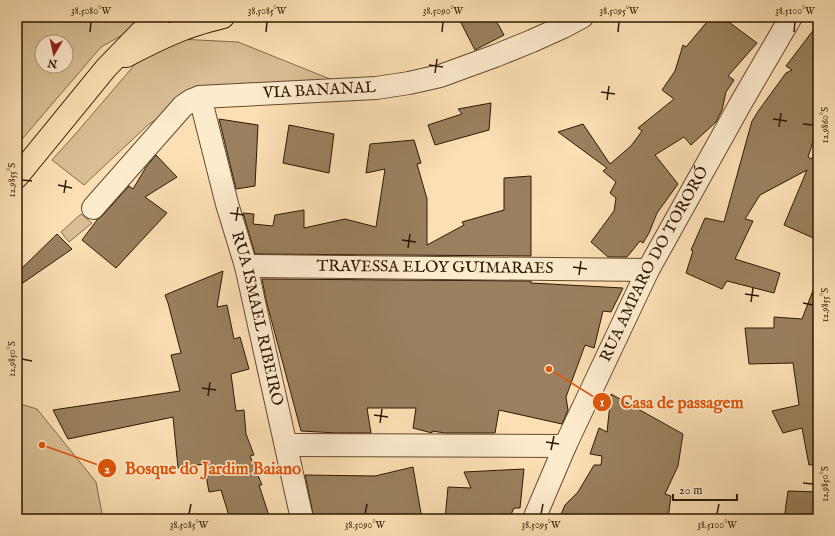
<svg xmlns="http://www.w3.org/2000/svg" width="835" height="536" font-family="'IM FELL English',serif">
  <rect width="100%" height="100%" fill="#fce0b4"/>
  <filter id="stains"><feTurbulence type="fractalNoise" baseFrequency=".005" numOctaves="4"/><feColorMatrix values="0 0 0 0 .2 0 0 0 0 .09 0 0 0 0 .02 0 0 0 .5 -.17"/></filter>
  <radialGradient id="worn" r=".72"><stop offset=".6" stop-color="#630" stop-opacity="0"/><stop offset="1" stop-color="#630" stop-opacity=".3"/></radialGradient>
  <!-- green -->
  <path fill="#d9be95" stroke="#846b4a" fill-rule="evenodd" d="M 17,17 L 155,17 L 101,47 L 17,145 ZM 42,42 L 66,42 L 66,66 L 42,66 Z
    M 178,39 L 238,42 L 340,83 L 190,95 L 148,125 L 84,185 L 52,160 L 78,131 L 137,62 Z
    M 81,214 L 92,223 L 69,242 L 61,232 Z
    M 17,403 L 37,409 L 96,482 L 103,519 L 17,519 Z"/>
  <!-- building -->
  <path fill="#9a805e" stroke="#2f1800" d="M 458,17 L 494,17 L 504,35 L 475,50 Z
    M 711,17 L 722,17 L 757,43 L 728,76 L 734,80 L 726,92 L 722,110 L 716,122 L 691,145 L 684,137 L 655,155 L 678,184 L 657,213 L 649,233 L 643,243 L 640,241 L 627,257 L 608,257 L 591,242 L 614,211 L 616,198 L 610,193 L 616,182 L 603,171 L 607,168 L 558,132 L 583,124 L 610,164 L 631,146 L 642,131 L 638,128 L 674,99 L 662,90 L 675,71 L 683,45 L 686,47 Z
    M 818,24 L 818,127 L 808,157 L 812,159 L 818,144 L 818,240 L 784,225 L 807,170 L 760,195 L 745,219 L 753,221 L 735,259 L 780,273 L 774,293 L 727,281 L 722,289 L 686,273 L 693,251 L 691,250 L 705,218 L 724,222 L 752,121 L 759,110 L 786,73 L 792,70 L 786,66 Z
    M 491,103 L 489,130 L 435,145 L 428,125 L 462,114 L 458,109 Z
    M 219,119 L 258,125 L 255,186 L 236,189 Z
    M 289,125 L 334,134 L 329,173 L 283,163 Z
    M 414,140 L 421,163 L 417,164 L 427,199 L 427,245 L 464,225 L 462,222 L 504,210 L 504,178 L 531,176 L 531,256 L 255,254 L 243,213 L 254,214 L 253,224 L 273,226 L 275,215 L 304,210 L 304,228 L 345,219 L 376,227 L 385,169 L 366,173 L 370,144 Z
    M 156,155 L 177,177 L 145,197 L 167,213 L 116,268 L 82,240 L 97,220 L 102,216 L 129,186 L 133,189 L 146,167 Z
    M 57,234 L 72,249 L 17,287 L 17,273 Z
    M 223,271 L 217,307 L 227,305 L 234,339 L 240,337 L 249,369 L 231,374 L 236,411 L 244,410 L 246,434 L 254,455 L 250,456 L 262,485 L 259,485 L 270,519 L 230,519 L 221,490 L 209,492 L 204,464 L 178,468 L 173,417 L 68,439 L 53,410 L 180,391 L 171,355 L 181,353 L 168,303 L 165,295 Z
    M 262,279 L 531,281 L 531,283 L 623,288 L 611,312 L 603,311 L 594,348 L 585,345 L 566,397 L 568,410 L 562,424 L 499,410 L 495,433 L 445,433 L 432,431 L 432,433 L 413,428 L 416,408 L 367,408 L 371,433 L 337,433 L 301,431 L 266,300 Z
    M 817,280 L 818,281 L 818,464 L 809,465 L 802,428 L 783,433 L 772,411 L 799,405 L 793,363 L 749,364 L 745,328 L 774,328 L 774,317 L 802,319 Z
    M 611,394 L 683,434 L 678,466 L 665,494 L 671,496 L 668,519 L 559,519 L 565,505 L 578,492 L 594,465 L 601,465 L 602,456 L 590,454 L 599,428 L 607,432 Z
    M 413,467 L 422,519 L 314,519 L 305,475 L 375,476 Z
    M 524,469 L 520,508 L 514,508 L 509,519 L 445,519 L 448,487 L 471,488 L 464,472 Z
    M 788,491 L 818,492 L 818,516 L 812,516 L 812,519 L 784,519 Z"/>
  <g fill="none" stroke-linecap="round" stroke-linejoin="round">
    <!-- street casing -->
    <g stroke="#624a2d" stroke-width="24">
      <g id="street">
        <path id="s1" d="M 200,97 L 227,204 L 246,266 L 302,519"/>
        <path id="s2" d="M 93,208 L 183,106 L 192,100 L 200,97 L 376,88 L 409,83 L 440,76 L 495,56 L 532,41 L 563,27 L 582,17"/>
        <path id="s3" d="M 246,266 L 648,270"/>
        <path d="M 287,445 L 565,446"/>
        <path id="s4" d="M 534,519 L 565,446 L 648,270 L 742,101 L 791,17"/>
      </g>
    </g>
    <!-- primary casing -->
    <g stroke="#2f1800" stroke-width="24">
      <path id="primary" d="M 126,56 C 143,47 159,39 176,32 C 191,25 207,21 223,17
        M 17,177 L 106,68 L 140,33 L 159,17"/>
    </g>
    <!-- street -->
    <use href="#street" stroke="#fdebce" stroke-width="22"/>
    <!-- primary -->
    <use href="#primary" stroke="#fce0b4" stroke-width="22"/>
  </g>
  <!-- ticks -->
  <path fill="none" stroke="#2f1800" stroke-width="1.5" d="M 90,32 L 91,22M 266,32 L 267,22M 442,32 L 443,22M 618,32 L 619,22M 794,32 L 795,22M 429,65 L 443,67M 435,73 L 437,59M 601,92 L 615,94M 607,100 L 609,86M 773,119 L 787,121M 803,124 L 813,125M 779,127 L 781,113M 22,180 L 32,181M 58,185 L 72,188M 64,193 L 66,180M 230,213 L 244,215M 236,221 L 238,207M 402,240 L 416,242M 408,248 L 410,234M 573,267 L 587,269M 579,275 L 581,261M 745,294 L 759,296M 751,302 L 753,288M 803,303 L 813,305M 22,359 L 32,361M 202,388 L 216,390M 208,396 L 210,382M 374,415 L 388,417M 380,423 L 382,409M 546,442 L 559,444M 551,450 L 554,436M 803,483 L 813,484M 189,514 L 191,504M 365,514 L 367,504M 541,514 L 543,504M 717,514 L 719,504"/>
  <g text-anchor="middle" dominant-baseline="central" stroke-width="3" stroke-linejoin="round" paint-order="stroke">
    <!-- street labels -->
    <g font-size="16" fill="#2f1800" stroke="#fdebce">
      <text stroke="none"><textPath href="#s2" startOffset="275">VIA BANANAL</textPath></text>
      <text stroke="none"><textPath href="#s4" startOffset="282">RUA AMPARO DO TORORÓ</textPath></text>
      <text stroke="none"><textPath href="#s3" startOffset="189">TRAVESSA ELOY GUIMARAES</textPath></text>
      <text stroke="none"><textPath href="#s1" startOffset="229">RUA ISMAEL RIBEIRO</textPath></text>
    </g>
  </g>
  <!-- callouts -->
  <path fill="none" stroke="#df560b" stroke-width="1.5" d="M549 369L602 402M42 445L107 468"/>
  <g fill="#df560b" stroke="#fdebce" stroke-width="1.5">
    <circle cx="549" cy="369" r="4"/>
    <circle cx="42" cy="445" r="4"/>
    <circle cx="602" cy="402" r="10"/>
    <circle cx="107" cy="468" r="10"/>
  </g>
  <g font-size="12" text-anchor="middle" font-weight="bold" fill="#fff">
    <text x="602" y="406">1</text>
    <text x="107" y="473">2</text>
  </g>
  <g font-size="17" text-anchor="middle" font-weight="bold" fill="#df560b" stroke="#fdebce" stroke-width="3" stroke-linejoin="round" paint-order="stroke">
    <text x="682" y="408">Casa de passagem</text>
    <text x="213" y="474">Bosque do Jardim Baiano</text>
  </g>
  <!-- margin -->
  <rect width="835" height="536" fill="none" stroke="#fce0b4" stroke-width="44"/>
  <!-- north arrow -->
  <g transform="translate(54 54) rotate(189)"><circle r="19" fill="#fdebce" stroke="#ab977c"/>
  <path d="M0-3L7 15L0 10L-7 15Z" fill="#8f2418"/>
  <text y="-6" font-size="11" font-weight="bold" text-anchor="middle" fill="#2f1800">N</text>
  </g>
  <!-- scale -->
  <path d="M673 494v6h64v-6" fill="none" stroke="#2f1800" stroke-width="2"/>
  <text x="679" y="494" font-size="12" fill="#2f1800" stroke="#fdebce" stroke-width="3" paint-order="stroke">20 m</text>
  <rect x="22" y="22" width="791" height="492" fill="none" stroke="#2f1800" stroke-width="1.5"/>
  <g font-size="10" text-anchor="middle" fill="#2f1800">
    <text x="91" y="14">38.5080°W</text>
    <text x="267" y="14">38.5085°W</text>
    <text x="443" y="14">38.5090°W</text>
    <text x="619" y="14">38.5095°W</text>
    <text x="795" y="14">38.5100°W</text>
    <text transform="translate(824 125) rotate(-90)" y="4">12.9860°S</text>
    <text transform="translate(11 180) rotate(-90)" y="4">12.9855°S</text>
    <text transform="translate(824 305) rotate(-90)" y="4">12.9855°S</text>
    <text transform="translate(11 359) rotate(-90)" y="4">12.9850°S</text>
    <text transform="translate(824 484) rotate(-90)" y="4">12.9850°S</text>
    <text x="189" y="528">38.5085°W</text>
    <text x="365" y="528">38.5090°W</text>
    <text x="541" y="528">38.5095°W</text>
    <text x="717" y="528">38.5100°W</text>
  </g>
  <rect width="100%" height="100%" filter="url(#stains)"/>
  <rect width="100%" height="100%" fill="url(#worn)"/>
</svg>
